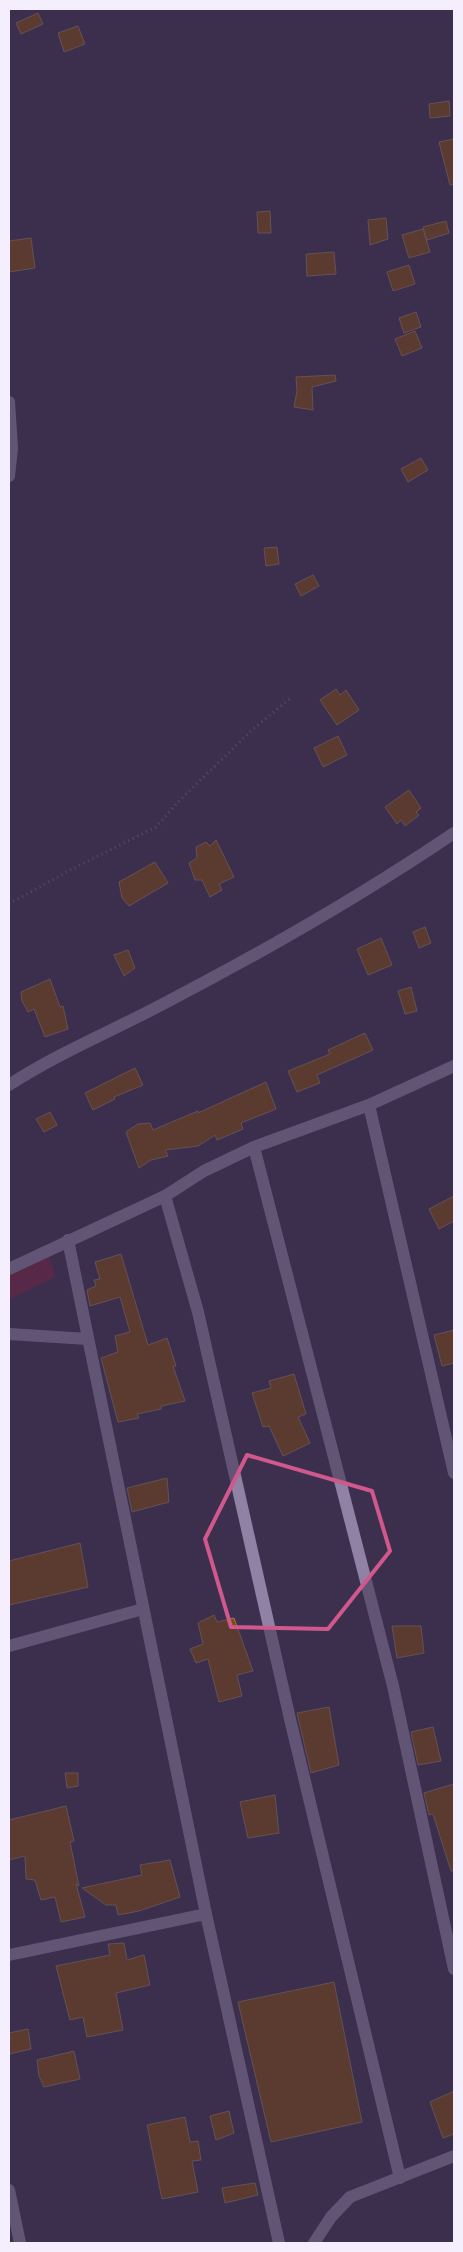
<svg xmlns="http://www.w3.org/2000/svg" width="463" height="2252" font-family="Montserrat,sans-serif">
  <rect width="100%" height="100%" fill="#3d304e"/>
  <!-- green -->
  <path fill="#7b2040" d="M 49,1256 L 55,1277 L 9,1299 L 9,1276 Z"/>
  <!-- building -->
  <path fill="#804b0b" stroke="#96785d" d="M 38,13 L 43,24 L 21,34 L 16,23 Z
    M 78,26 L 85,44 L 64,52 L 58,33 Z
    M 449,101 L 450,116 L 430,118 L 429,104 Z
    M 454,139 L 454,184 L 450,185 L 439,142 Z
    M 270,211 L 271,233 L 258,233 L 257,212 Z
    M 386,218 L 388,239 L 370,245 L 368,220 Z
    M 446,221 L 449,233 L 427,240 L 423,227 Z
    M 423,229 L 430,252 L 409,258 L 402,235 Z
    M 31,238 L 35,268 L 9,272 L 9,241 Z
    M 334,252 L 336,274 L 307,276 L 306,254 Z
    M 409,265 L 415,284 L 393,291 L 387,272 Z
    M 416,312 L 421,327 L 404,333 L 399,318 Z
    M 415,331 L 422,348 L 402,356 L 395,339 Z
    M 335,375 L 336,381 L 312,387 L 313,410 L 294,407 L 297,391 L 296,377 Z
    M 421,458 L 428,470 L 408,482 L 401,469 Z
    M 277,547 L 279,564 L 266,566 L 264,548 Z
    M 313,575 L 319,586 L 301,596 L 295,584 Z
    M 336,689 L 340,695 L 346,690 L 359,710 L 337,725 L 320,700 Z
    M 338,736 L 347,755 L 323,767 L 314,748 Z
    M 409,790 L 421,808 L 416,812 L 419,815 L 405,826 L 401,820 L 397,824 L 385,807 Z
    M 216,840 L 234,877 L 219,884 L 222,890 L 210,897 L 202,880 L 195,880 L 189,863 L 197,858 L 196,847 L 206,842 L 210,846 Z
    M 155,862 L 168,883 L 129,906 L 122,898 L 119,882 Z
    M 425,927 L 431,943 L 419,948 L 413,932 Z
    M 381,938 L 392,965 L 368,975 L 357,949 Z
    M 128,950 L 135,968 L 124,976 L 114,955 Z
    M 50,979 L 60,1007 L 63,1006 L 68,1029 L 45,1037 L 34,1009 L 28,1012 L 22,1001 L 21,992 Z
    M 411,987 L 417,1011 L 405,1014 L 398,991 Z
    M 365,1033 L 373,1050 L 317,1075 L 320,1083 L 297,1092 L 288,1071 L 330,1054 L 328,1050 Z
    M 135,1068 L 143,1085 L 114,1097 L 115,1099 L 93,1110 L 85,1093 Z
    M 266,1082 L 276,1109 L 241,1123 L 243,1129 L 217,1140 L 215,1135 L 198,1146 L 165,1150 L 168,1156 L 151,1160 L 139,1168 L 126,1132 L 138,1124 L 150,1123 L 153,1130 L 198,1111 L 198,1113 Z
    M 50,1112 L 57,1125 L 44,1132 L 36,1119 Z
    M 454,1196 L 454,1221 L 439,1229 L 429,1209 Z
    M 121,1254 L 148,1345 L 167,1338 L 176,1366 L 173,1366 L 185,1401 L 161,1406 L 161,1409 L 137,1414 L 139,1418 L 118,1422 L 101,1358 L 118,1352 L 115,1336 L 130,1332 L 120,1297 L 90,1306 L 87,1290 L 96,1286 L 94,1280 L 100,1279 L 95,1262 Z
    M 454,1330 L 454,1363 L 442,1366 L 434,1335 Z
    M 294,1374 L 306,1414 L 298,1417 L 310,1443 L 283,1456 L 269,1426 L 263,1427 L 252,1393 L 271,1388 L 269,1381 Z
    M 167,1478 L 169,1502 L 132,1512 L 127,1488 Z
    M 80,1543 L 88,1587 L 9,1605 L 9,1561 Z
    M 214,1615 L 217,1622 L 234,1618 L 253,1671 L 237,1675 L 242,1696 L 219,1702 L 208,1659 L 196,1663 L 190,1649 L 203,1644 L 198,1623 Z
    M 392,1626 L 421,1626 L 424,1653 L 397,1658 Z
    M 329,1707 L 339,1765 L 311,1773 L 297,1713 Z
    M 433,1727 L 441,1761 L 418,1765 L 411,1732 Z
    M 65,1773 L 78,1773 L 78,1786 L 67,1788 Z
    M 454,1784 L 454,1871 L 451,1871 L 433,1814 L 429,1815 L 424,1793 Z
    M 275,1795 L 279,1833 L 248,1838 L 240,1802 Z
    M 66,1806 L 74,1841 L 70,1842 L 79,1886 L 76,1884 L 85,1917 L 61,1922 L 55,1897 L 41,1900 L 35,1880 L 26,1879 L 25,1856 L 9,1860 L 9,1820 Z
    M 170,1860 L 180,1897 L 139,1911 L 118,1915 L 116,1905 L 106,1905 L 82,1888 L 142,1875 L 140,1865 Z
    M 124,1943 L 127,1960 L 144,1955 L 150,1985 L 116,1993 L 123,2030 L 87,2037 L 83,2017 L 70,2020 L 56,1966 L 110,1955 L 108,1944 Z
    M 334,1982 L 362,2122 L 271,2142 L 238,2002 Z
    M 28,2029 L 31,2049 L 9,2054 L 9,2033 Z
    M 74,2051 L 80,2079 L 44,2087 L 39,2076 L 37,2060 Z
    M 454,2091 L 454,2134 L 443,2138 L 430,2102 Z
    M 229,2111 L 234,2133 L 216,2140 L 210,2116 Z
    M 185,2117 L 190,2142 L 198,2141 L 201,2160 L 192,2161 L 198,2192 L 162,2199 L 147,2125 Z
    M 255,2183 L 258,2195 L 225,2203 L 222,2188 Z"/>
  <g fill="none" stroke-linecap="round" stroke-linejoin="round">
    <!-- path -->
    <path stroke="#766b84" stroke-width="3" stroke-dasharray="1 4" stroke-linecap="butt" d="M 9,904 L 72,869 L 156,827 L 181,799 L 252,730 L 292,697"/>
    <!-- minor -->
    <path stroke="#9082a5" stroke-width="12" d="M 9,402 L 12,448 L 9,476
      M 9,1085 C 58,1053 112,1031 163,1004 C 263,952 361,896 454,833
      M 369,1105 L 454,1473
      M 254,1147 L 393,1686 L 454,1969
      M 165,1196 L 198,1312 L 290,1719 L 400,2178
      M 68,1240 L 206,1914 L 279,2243
      M 9,1269 L 165,1196 L 204,1171 L 254,1147 L 369,1105 L 454,1066
      M 9,1334 L 88,1339
      M 9,1646 L 143,1609
      M 9,1955 L 206,1914
      M 9,2190 L 20,2243
      M 314,2243 L 331,2217 L 350,2197 L 454,2156"/>
  </g>
  <!-- marked area -->
  <path d="M0 0H463V2252H0ZM 247,1455 L 372,1491 L 390,1551 L 328,1629 L 231,1627 L 205,1539 Z" fill="#3d304e" fill-opacity=".55" fill-rule="evenodd"/>
  <path fill="none" stroke="#d1588c" stroke-width="4" stroke-linejoin="round" d="M 247,1455 L 372,1491 L 390,1551 L 328,1629 L 231,1627 L 205,1539 Z"/>
  <!-- border -->
  <rect width="463" height="2252" fill="none" stroke="#f4eefd" stroke-width="20"/>
</svg>
